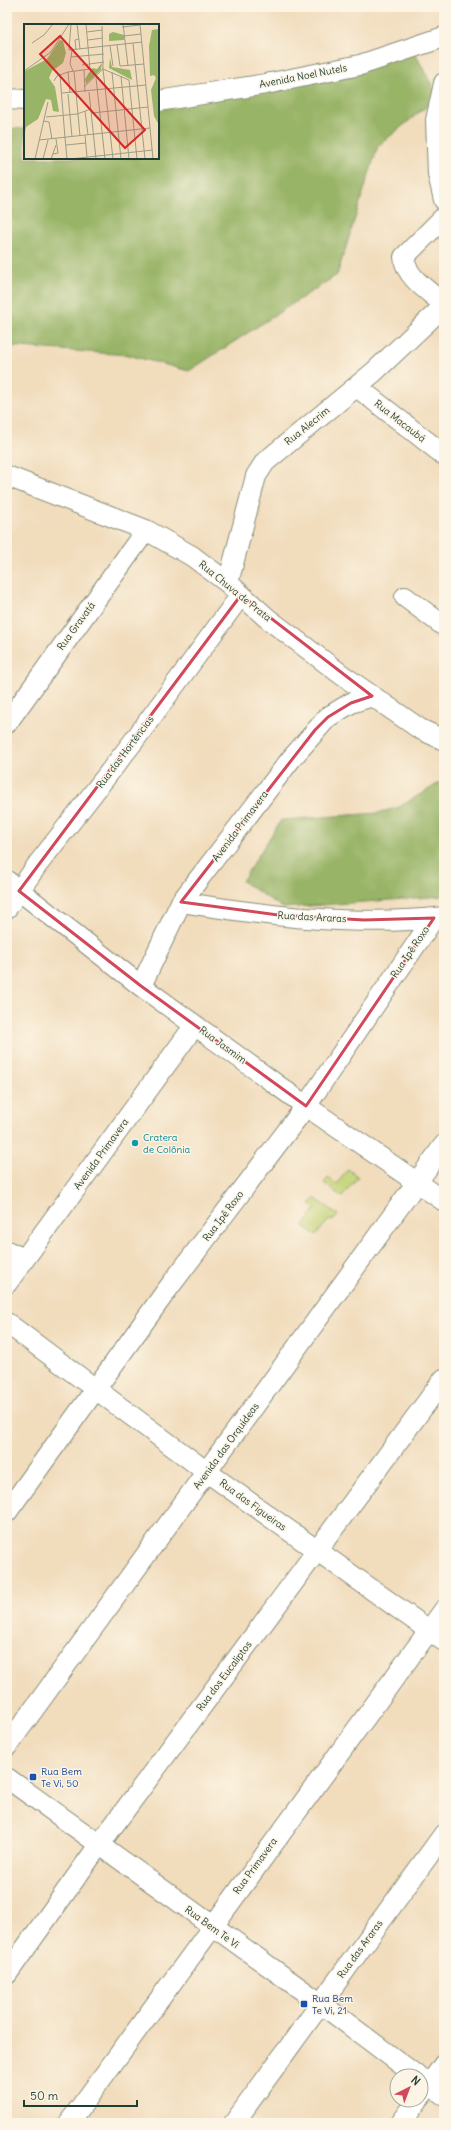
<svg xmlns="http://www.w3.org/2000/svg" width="451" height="2130" font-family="Delius,sans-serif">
  <rect width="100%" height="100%" fill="#fcf5e5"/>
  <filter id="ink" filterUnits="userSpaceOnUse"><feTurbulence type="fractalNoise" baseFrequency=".025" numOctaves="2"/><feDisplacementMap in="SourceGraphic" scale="8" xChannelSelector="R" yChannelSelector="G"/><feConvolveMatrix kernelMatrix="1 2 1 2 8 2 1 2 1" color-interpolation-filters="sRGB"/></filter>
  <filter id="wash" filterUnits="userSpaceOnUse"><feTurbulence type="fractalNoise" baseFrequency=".012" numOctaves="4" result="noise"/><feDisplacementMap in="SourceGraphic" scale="16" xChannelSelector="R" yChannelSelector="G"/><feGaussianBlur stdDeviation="0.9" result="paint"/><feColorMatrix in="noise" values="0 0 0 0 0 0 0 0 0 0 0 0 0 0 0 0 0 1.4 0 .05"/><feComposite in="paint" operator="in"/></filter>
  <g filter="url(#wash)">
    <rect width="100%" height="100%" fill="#f1dcbc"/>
    <!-- green -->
    <path fill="#c1d274" stroke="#708854" d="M 348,1169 L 358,1177 L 342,1197 L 324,1183 L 328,1178 L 337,1184 Z
      M 315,1198 L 338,1215 L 333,1221 L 329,1220 L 316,1235 L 304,1226 L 316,1208 L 310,1204 Z"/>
    <!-- forest -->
    <path fill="#98b466" stroke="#5c784d" d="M 415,53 L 438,97 L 378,146 L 337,275 L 189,371 L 128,355 L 7,346 L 7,128 L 25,129 L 25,158 L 158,158 L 158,108 Z
      M 444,780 L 444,896 L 283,908 L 242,881 L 281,820 L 378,813 L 399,807 Z"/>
  </g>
  <g filter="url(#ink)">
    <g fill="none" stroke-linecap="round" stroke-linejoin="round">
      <!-- minor casing -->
      <g stroke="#888c78" stroke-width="22">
        <path id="minor" d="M 444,83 L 436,120 L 438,174 L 444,200
          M 7,99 L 25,100
          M 158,101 L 266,84 L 360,65 L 444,37
          M 444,217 L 404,257 C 405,277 430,292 444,304
          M 357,387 L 444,455
          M 7,476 L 146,530 L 192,556 L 228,583 L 267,618 L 342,675 L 420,729 L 444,740
          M 228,583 L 256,476 L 265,462 L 374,372 L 444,306
          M 405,597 L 444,626
          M 7,723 L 146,530
          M 7,881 L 141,986 L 306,1106 L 444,1201
          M 181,902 C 266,916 359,927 444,917
          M 7,908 L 38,864 L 133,742 L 241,595
          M 141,986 L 181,902 L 291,759 L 328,717 L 351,703 L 372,696
          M 7,1251 L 24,1259
          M 7,1283 L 195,1025
          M 7,1323 L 207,1472 L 444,1641
          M 7,1512 L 167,1290 L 306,1106 L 434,918
          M 7,1746 L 444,1145
          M 7,1778 L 320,2003 L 417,2076
          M 7,1974 L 99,1845 L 444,1379
          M 421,2079 L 444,2095
          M 421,2096 L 444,2064
          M 69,2123 L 444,1610
          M 234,2123 L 444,1834
          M 401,2123 L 418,2100"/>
      </g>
      <!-- minor -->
      <use href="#minor" stroke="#fff" stroke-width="20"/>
    </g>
  </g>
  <!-- marked area -->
  <path fill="none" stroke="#d1495b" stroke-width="3" stroke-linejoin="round" d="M 241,595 L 372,696 L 351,703 L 328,717 L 315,730 L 181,902 L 278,915 L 364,920 L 434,918 L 306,1106 L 141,986 L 19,891 Z"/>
  <!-- markers -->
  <circle fill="#0f9aa8" stroke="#fcf5e5" stroke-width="1.5" cx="135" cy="1143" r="4"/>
  <g fill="#1a4fb4" stroke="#fcf5e5" stroke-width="1.5">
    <rect x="29" y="1773" width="8" height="8" rx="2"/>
    <rect x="300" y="2000" width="8" height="8" rx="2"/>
  </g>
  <g text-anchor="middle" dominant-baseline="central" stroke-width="3" stroke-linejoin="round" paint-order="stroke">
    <!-- street labels -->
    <g font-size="10" fill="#1f3d34" stroke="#fcf5e5">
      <text transform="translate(303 76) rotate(-11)">Avenida Noel Nutels</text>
      <text transform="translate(400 421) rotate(38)">Rua Macaubá</text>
      <text transform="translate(307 426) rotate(-39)">Rua Alecrim</text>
      <text transform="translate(235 591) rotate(39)">Rua Chuva de Prata</text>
      <text transform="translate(76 626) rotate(-54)">Rua Gravatá</text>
      <text transform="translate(125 752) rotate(-53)">Rua das Hortências</text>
      <text transform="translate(240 826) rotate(-53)">Avenida Primavera</text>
      <text transform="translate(312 917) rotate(3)">Rua das Araras</text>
      <text transform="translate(410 952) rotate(-56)">Rua Ipê Roxo</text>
      <text transform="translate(223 1045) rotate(36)">Rua Jasmim</text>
      <text transform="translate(101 1154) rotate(-54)">Avenida Primavera</text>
      <text transform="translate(223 1216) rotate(-53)">Rua Ipê Roxo</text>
      <text transform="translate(226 1446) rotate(-54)">Avenida das Orquídeas</text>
      <text transform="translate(253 1505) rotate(36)">Rua das Figueiras</text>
      <text transform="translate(224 1676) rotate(-53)">Rua dos Eucaliptos</text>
      <text transform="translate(255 1866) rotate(-54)">Rua Primavera</text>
      <text transform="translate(212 1927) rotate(36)">Rua Bem Te Vi</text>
      <text transform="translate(360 1949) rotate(-54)">Rua das Araras</text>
    </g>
    <!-- culture labels -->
    <g font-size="10" fill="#0d838f" stroke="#fcf5e5" text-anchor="start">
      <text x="143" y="1137">Cratera<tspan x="143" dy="12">de Colônia</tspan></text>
    </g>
    <!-- transit labels -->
    <g font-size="10" fill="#164399" stroke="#fcf5e5" text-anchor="start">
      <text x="41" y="1771">Rua Bem<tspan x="41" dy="12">Te Vi, 50</tspan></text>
      <text x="312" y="1998">Rua Bem<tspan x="312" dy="12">Te Vi, 21</tspan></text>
    </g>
  </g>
  <!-- overview -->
  <g transform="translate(24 24)">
    <rect width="135" height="135" fill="#f1dcbc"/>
    <path d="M 135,5 L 135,101 L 130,92 L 127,66 L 132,54 L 130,51 L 126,52 L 125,22 L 128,6 ZM 89,8 L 100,11 L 100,16 L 85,17 L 85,10 ZM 36,16 L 39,17 L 42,29 L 39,39 L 28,47 L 25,54 L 31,63 L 35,88 L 29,87 L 27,76 L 22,75 L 14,95 L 2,103 L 0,113 L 1,47 L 23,35 ZM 86,34 L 88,43 L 106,46 L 108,56 L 85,44 ZM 78,39 L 77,46 L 62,60 L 61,55 L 68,44 L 73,45 Z" fill="#98b466"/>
    <path fill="none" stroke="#9d9c86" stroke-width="1" d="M 47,0 L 45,26 L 118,18M 53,0 L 56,25M 99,0 L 104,42M 116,0 L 129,135M 78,2 L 79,45 L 89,135M 98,3 L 116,1M 63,8 L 78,6M 100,12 L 117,10M 64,16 L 79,14M 8,19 L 20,11 L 29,0M 109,19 L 121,135M 93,21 L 96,42 L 120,40M 86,22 L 89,42M 48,26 L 46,40 L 49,47M 52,26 L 51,16 L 55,15M 47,33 L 80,30M 58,41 L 80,38M 60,46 L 61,68M 0,47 L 27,28 L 45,0M 50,47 L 56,112M 44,48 L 46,69M 88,48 L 97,135M 36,51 L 41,114M 97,52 L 105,135M 72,54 L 81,135M 30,57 L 33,52 L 44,48 L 66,45 L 62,0M 60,63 L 79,45 L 105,56 L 113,135M 65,68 L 72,135M 38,69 L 122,61M 44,70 L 48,113M 61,87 L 64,111M 68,89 L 124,83M 22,93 L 53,90 L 67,85M 20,97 L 25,98 L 28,115M 61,111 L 63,133M 41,114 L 43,135M 15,116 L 126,104M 42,121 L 62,119M 29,130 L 34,129 L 32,115M 11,135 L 24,78M 19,135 L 24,116M 27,135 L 32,121M 46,135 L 129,126"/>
    <path fill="#d62828" fill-opacity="0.15" stroke="#d62828" stroke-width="2" d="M 36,12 L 121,106 L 101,124 L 16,30 Z"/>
    <rect width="135" height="135" fill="none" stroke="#1f3d34" stroke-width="2"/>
  </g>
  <!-- margin -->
  <rect width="451" height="2130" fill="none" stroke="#fcf5e5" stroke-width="24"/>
  <!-- north arrow -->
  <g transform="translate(409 2088) rotate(42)"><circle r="19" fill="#fcf5e5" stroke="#a4ab9e"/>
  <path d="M0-3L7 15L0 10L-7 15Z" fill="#d1495b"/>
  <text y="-6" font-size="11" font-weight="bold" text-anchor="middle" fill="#1f3d34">N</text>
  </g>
  <!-- scale -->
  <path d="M24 2100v6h113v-6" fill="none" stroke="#1f3d34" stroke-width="2"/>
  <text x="30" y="2100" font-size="12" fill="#1f3d34" stroke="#fcf5e5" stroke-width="3" paint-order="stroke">50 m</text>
</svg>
